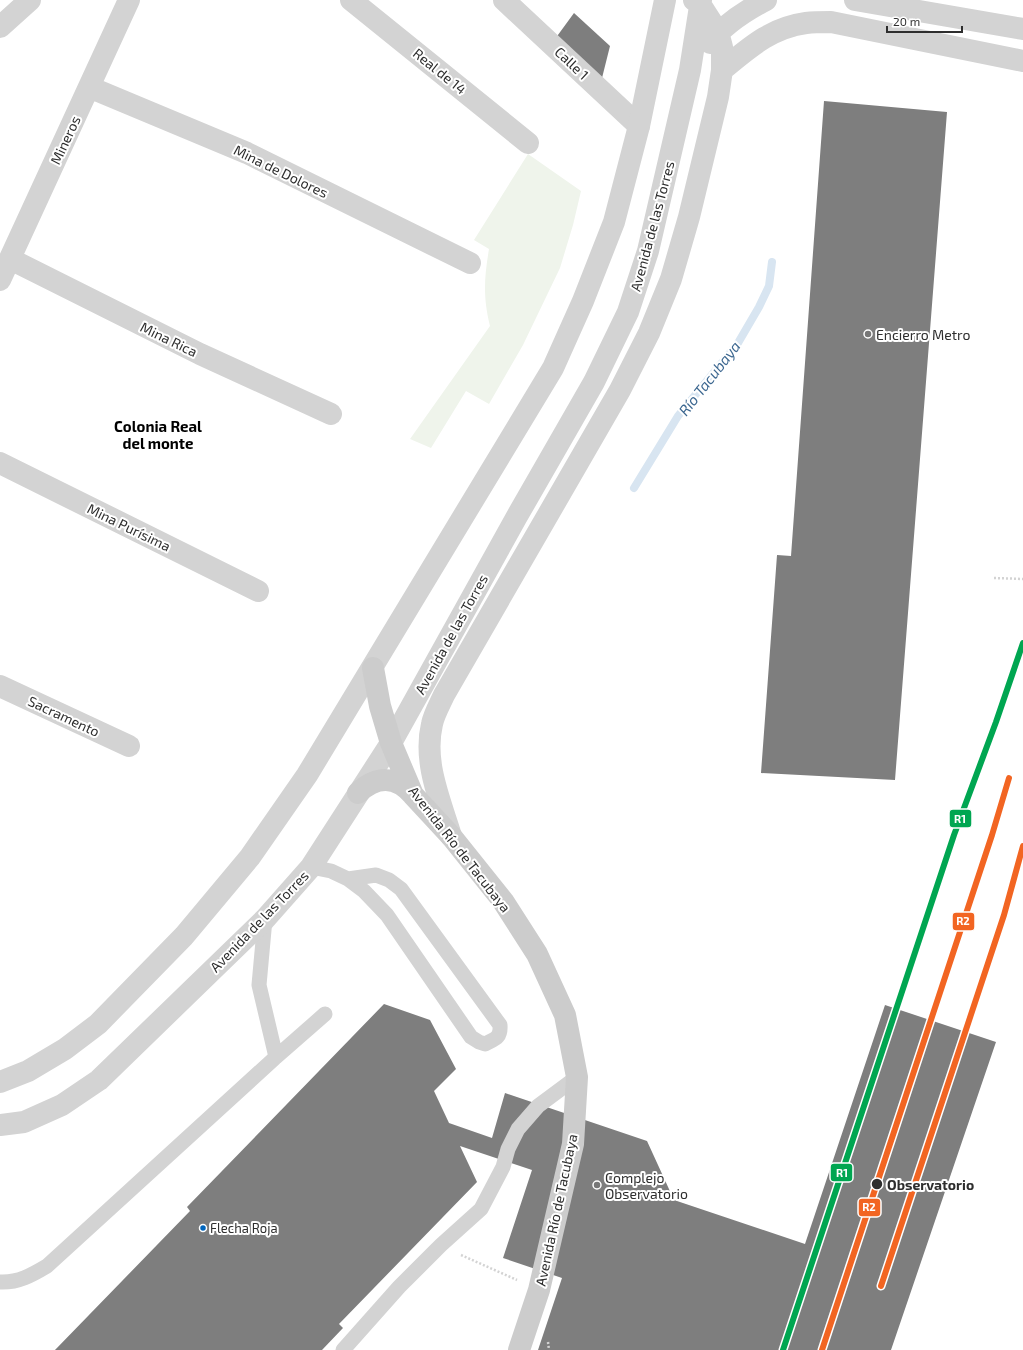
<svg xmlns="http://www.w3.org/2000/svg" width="1023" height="1350" font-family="'Exo 2',sans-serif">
  <rect width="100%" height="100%" fill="#fff"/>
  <!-- green -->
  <path fill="#eff4eb" d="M 528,154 L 581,191 L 573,225 L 560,268 L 523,345 L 489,404 L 466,391 L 431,448 L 410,439 L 490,326 C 483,297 484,279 489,249 L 474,240 Z"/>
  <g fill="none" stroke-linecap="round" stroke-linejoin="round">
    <!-- stream -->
    <path stroke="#d8e5f1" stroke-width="8" d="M 634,488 L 678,416 L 738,343 L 759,307 L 769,286 L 772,262"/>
  </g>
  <!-- building -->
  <path fill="#7e7e7e" d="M 574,13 L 610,46 L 602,78 L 555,39 Z
    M 824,101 L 947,112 L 895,780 L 761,773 L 777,555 L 791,556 Z
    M 384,1004 L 430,1020 L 456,1069 L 434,1091 L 449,1123 L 492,1138 L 505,1093 L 647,1141 L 674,1200 L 805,1244 L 885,1005 L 996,1042 L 891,1350 L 538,1350 L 562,1278 L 503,1258 L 532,1170 L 460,1146 L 477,1182 L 339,1324 L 343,1328 L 322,1350 L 55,1350 L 190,1211 L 187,1207 Z"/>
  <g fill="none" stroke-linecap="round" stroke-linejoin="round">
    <!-- path -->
    <path stroke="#d3d3d3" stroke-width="2.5" stroke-dasharray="2 2" stroke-linecap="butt" d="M 994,578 L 1023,579
      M 461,1255 L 517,1280
      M 548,1342 L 549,1350"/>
    <!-- service -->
    <path stroke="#d3d3d3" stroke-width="15" d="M 311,867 L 331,871 L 348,879 L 364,891 L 387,915 L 471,1037 L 479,1042 L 485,1044 C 495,1039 501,1038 500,1025 L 401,889 L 389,880 L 376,875 L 348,879
      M 265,919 L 259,985 L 276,1057
      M 0,1282 C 18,1283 32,1275 47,1266 L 276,1057 L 325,1014
      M 343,1350 L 399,1287 L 441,1245 L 481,1209 L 503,1167 L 508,1149 L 518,1129 L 538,1106 L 577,1077"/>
    <!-- minor -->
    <path stroke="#d3d3d3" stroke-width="22" d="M 351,0 L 528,143
      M 504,0 L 639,126
      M 0,27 L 30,0
      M 89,87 L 247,153 L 470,263
      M 10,259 L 200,354 L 331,414
      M 0,280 L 129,0
      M 0,463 L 258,591
      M 0,686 L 129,746"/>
    <!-- tertiary -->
    <path stroke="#d3d3d3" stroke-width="22" d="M 855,0 L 1023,29
      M 710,43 C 724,24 745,11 766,0
      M 722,70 C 749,48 770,28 806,23 C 814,22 823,22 831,22 L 1023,61
      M 451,836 C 440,800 423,762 432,724 C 434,714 440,704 444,695 L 620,390 L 649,333 L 671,279 L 689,217 L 718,97 L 722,70 L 722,47 L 718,32 L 700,4 L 694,0
      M 0,1082 L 28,1071 L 65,1049 L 98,1024 L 184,936 L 250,857 L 307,775 L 553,368 L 583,301 L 614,222 L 639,126 L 665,0
      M 0,1125 L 24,1122 L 62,1105 L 99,1080 L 265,919 L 311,867 L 391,743 L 516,518 L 594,382 L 628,312 L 648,251 L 690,70 L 701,0"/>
    <!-- secondary -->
    <path stroke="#ccc" stroke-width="22" d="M 373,668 L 380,706 L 391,743 L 413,795 L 451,836 L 503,901 L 537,954 L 565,1015 L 577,1077 L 573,1144 L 539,1290 L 519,1350
      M 358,793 C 376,776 396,775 413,795"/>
    <!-- rail casing -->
    <g stroke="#bababa" stroke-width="4.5">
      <path id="rail" d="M 897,1009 L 954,835 L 996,722 L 1023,643"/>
    </g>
    <!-- rail -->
    <use href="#rail" stroke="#fff" stroke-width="3" stroke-dasharray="9" stroke-linecap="butt"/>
    <!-- rail-1 casing -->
    <g stroke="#fff" stroke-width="9">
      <path id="rail-1" d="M 783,1350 L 954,835 L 996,722 L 1023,643"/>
    </g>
    <!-- rail-2 casing -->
    <g stroke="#fff" stroke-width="9">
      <path id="rail-2" d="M 881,1286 L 1004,915 L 1023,846
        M 822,1350 L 992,835 L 1009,778"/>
    </g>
    <!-- rail-1 -->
    <use href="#rail-1" stroke="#00a651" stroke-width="6"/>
    <!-- rail-2 -->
    <use href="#rail-2" stroke="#f26522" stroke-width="6"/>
  </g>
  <!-- markers -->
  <g fill="#777" stroke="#fff" stroke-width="1.5">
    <circle cx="868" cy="334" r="4"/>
    <circle cx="597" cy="1185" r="4"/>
  </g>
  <circle fill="#2e2e2e" stroke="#fff" stroke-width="1.5" cx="877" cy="1184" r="6"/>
  <circle fill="#0065bd" stroke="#fff" stroke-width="1.5" cx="203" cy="1228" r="3.5"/>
  <g text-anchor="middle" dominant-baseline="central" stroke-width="4" stroke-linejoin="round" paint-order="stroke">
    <!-- bus labels -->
    <g font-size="13" fill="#2e2e2e" stroke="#fff" text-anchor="start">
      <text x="210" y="1228">Flecha Roja</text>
    </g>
    <!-- street labels -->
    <g font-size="14" fill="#2e2e2e" stroke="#fff">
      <text transform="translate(572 63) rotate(43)">Calle 1</text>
      <text transform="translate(440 71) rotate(39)">Real de 14</text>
      <text transform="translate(65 140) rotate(-65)">Mineros</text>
      <text transform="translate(281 171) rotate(26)">Mina de Dolores</text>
      <text transform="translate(652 226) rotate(-75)">Avenida de las Torres</text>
      <text transform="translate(169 339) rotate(26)">Mina Rica</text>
      <text transform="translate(129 527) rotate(26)">Mina Purísima</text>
      <text transform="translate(451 634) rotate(-61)">Avenida de las Torres</text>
      <text transform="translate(64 716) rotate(25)">Sacramento</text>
      <text transform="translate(460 849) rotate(52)">Avenida Río de Tacubaya</text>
      <text transform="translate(259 921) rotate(-46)">Avenida de las Torres</text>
      <text transform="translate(556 1210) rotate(-78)">Avenida Río de Tacubaya</text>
    </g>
    <!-- poi labels -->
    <g font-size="14" fill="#2e2e2e" stroke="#fff" text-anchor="start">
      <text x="876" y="334">Encierro Metro</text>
      <text x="605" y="1177">Complejo<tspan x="605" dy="16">Observatorio</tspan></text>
    </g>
    <!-- stop labels -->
    <g font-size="14" font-weight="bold" fill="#2e2e2e" stroke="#fff" text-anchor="start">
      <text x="887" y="1184">Observatorio</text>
    </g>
    <!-- water labels -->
    <g font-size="15" font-style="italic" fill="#3c6790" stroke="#fff">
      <text transform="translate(709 378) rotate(-52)">Río Tacubaya</text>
    </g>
    <!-- neighbourhood labels -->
    <g font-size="15" font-weight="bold" fill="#000" stroke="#fff">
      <text x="158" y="426">Colonia Real<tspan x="158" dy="17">del monte</tspan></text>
    </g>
  </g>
  <g stroke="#fff" stroke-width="1.5">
    <rect x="949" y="809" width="23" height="19" rx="4" fill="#00a651"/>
    <rect x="952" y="912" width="23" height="19" rx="4" fill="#f26522"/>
    <rect x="830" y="1163" width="23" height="19" rx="4" fill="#00a651"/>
    <rect x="858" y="1198" width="23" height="19" rx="4" fill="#f26522"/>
  </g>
  <g font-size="11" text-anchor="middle" font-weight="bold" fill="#fff">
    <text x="960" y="823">R1</text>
    <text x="963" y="925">R2</text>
    <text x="842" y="1177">R1</text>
    <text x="869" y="1211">R2</text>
  </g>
  <!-- scale -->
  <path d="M887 26v6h75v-6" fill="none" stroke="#2e2e2e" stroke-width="2"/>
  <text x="893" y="26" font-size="12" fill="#2e2e2e" stroke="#ffffff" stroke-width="3" paint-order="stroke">20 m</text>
</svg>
